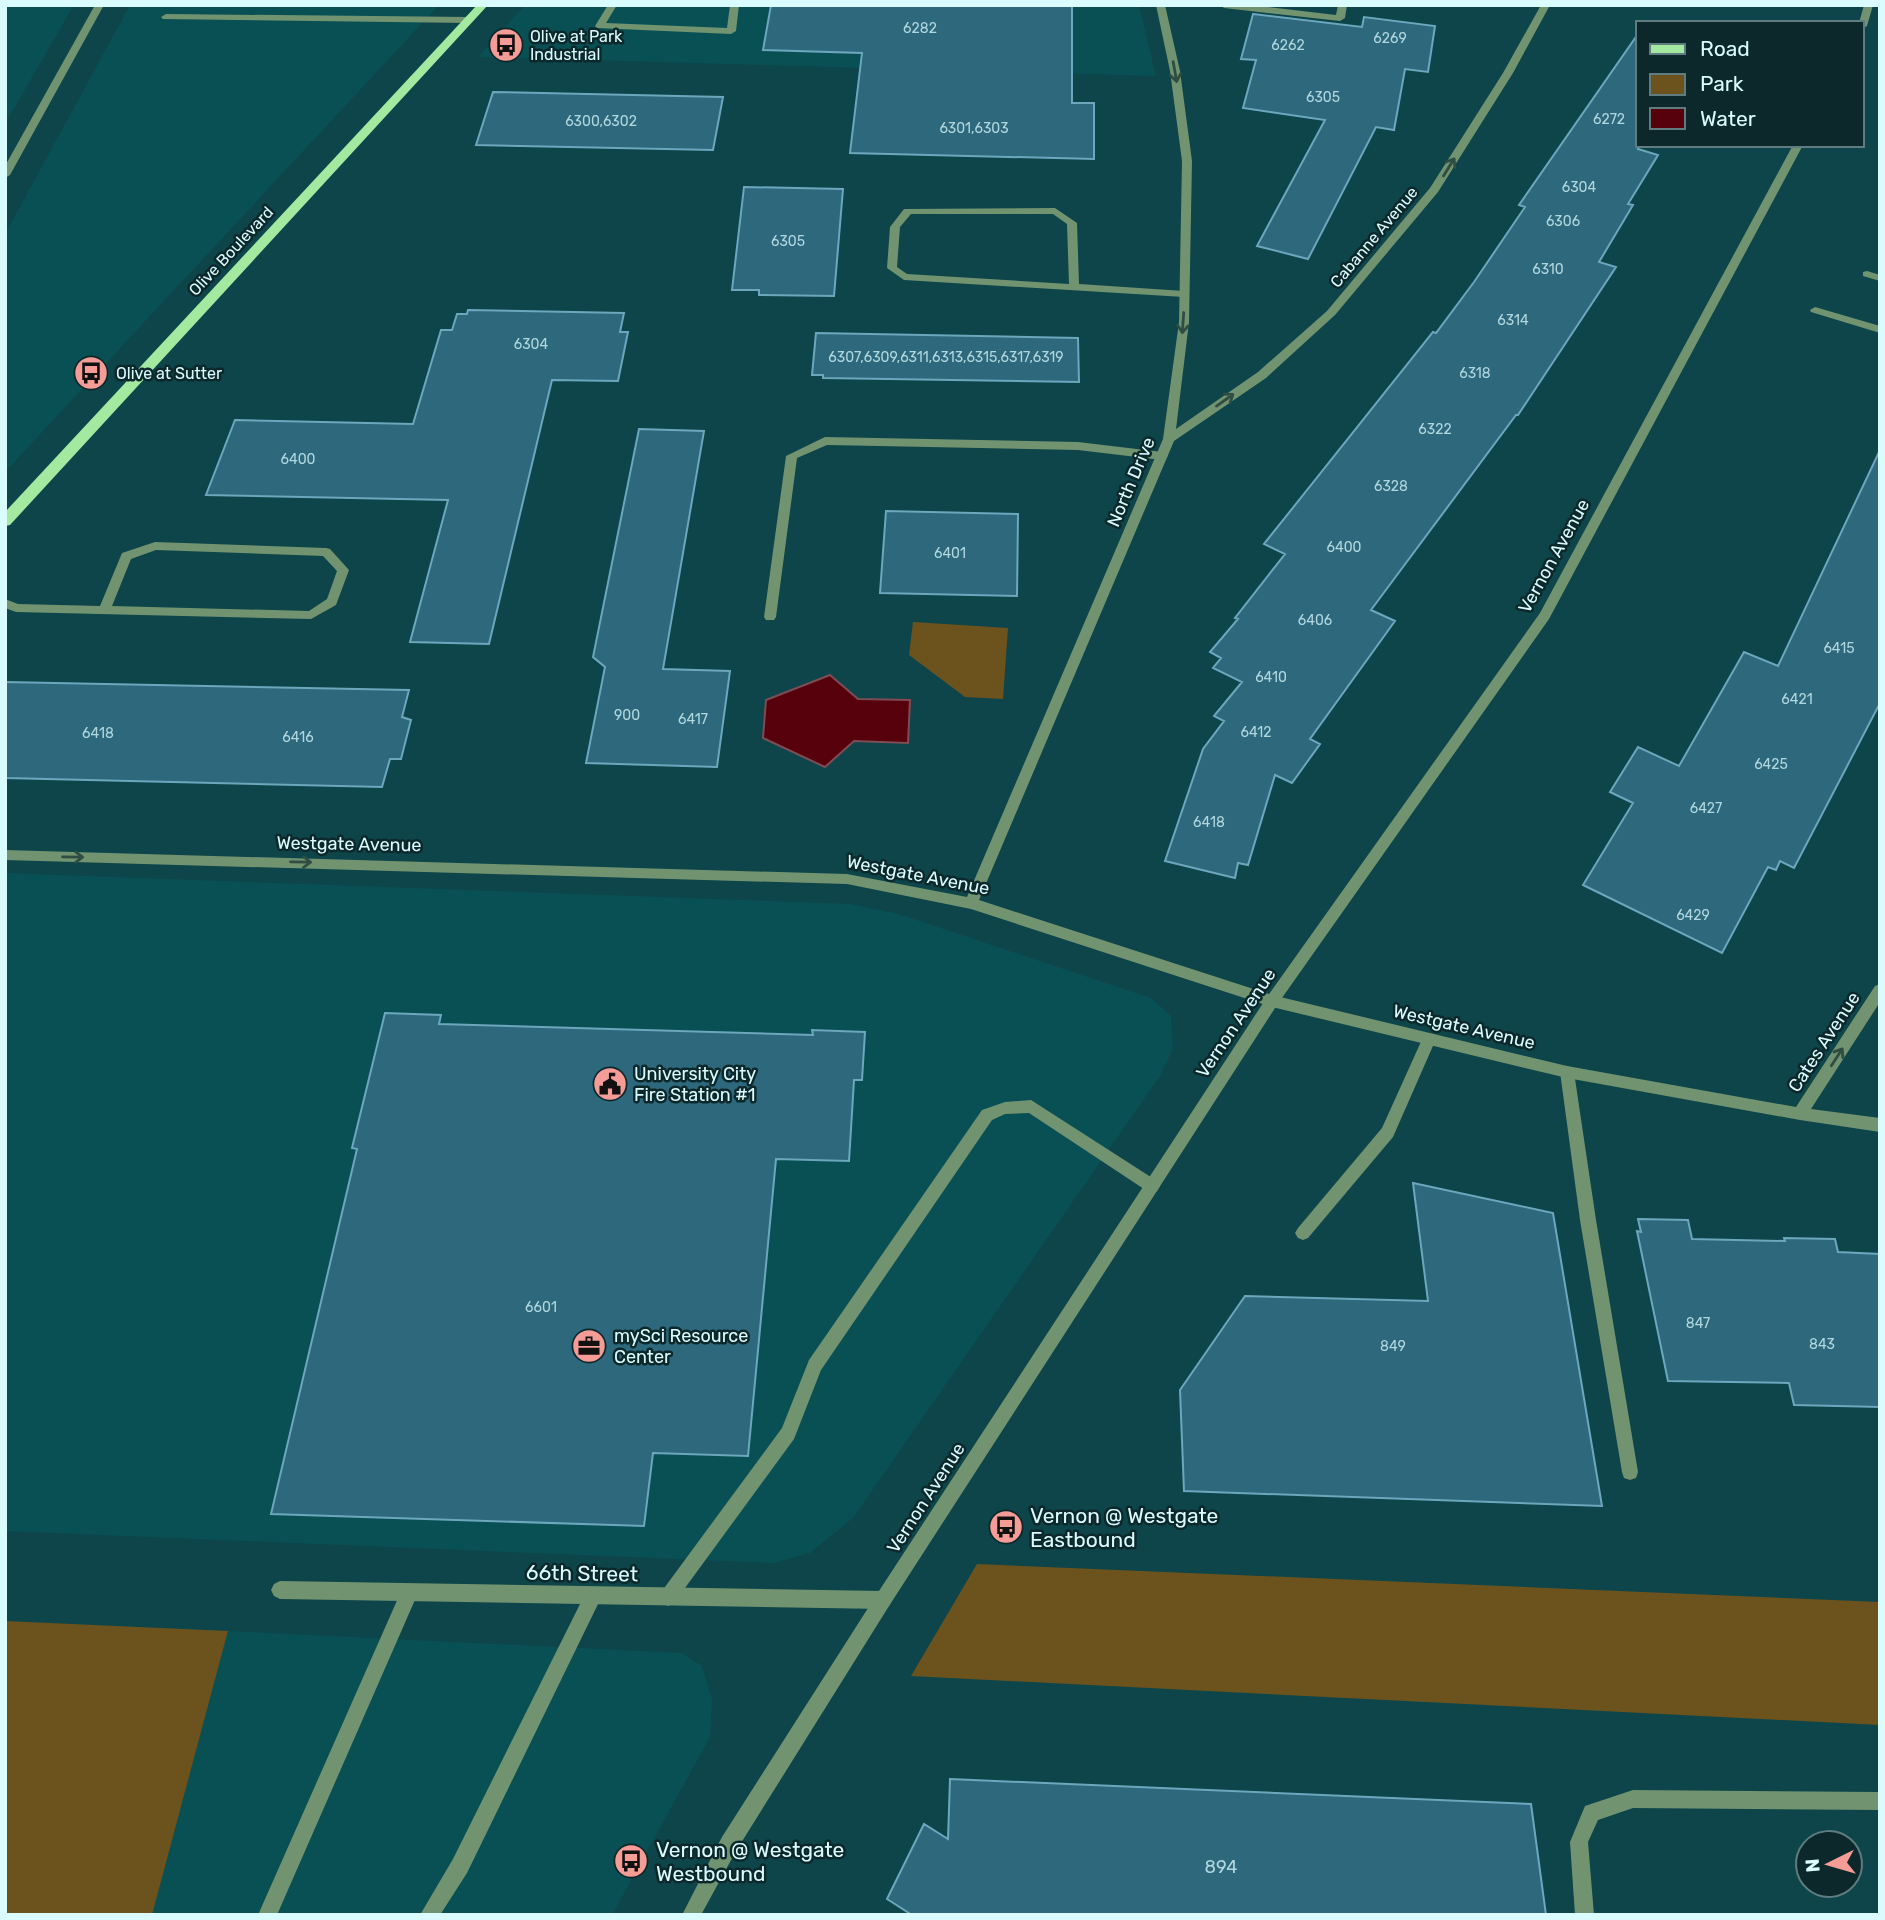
<svg xmlns="http://www.w3.org/2000/svg" width="1885" height="1920" font-family="Rubik,sans-serif">
  <rect width="100%" height="100%" fill="#0d454a"/>
  <!-- built -->
  <path fill="#095055" d="M 5,5 L 74,5 L 5,124 Z
    M 130,5 L 439,5 L 5,472 L 5,234 Z
    M 525,5 L 1139,5 L 1156,76 L 478,57 Z
    M 5,873 L 850,904 L 899,914 L 1151,998 L 1171,1016 L 1173,1049 L 1160,1076 L 853,1518 L 810,1553 L 774,1563 L 5,1531 Z
    M 228,1631 L 682,1653 L 702,1666 L 712,1699 L 710,1737 L 612,1915 L 152,1915 Z"/>
  <!-- green -->
  <path fill="#6c531d" d="M 913,622 L 1008,628 L 1003,699 L 965,697 L 909,655 Z
    M 977,1564 L 1880,1602 L 1880,1725 L 911,1676 Z
    M 5,1621 L 228,1631 L 152,1915 L 5,1915 Z"/>
  <!-- water -->
  <path fill="#56010b" stroke="#7e4c54" stroke-width="2" d="M 830,675 L 858,699 L 910,700 L 908,743 L 854,741 L 825,767 L 763,738 L 766,700 Z"/>
  <!-- building -->
  <path fill="#2d687d" stroke="#6ca7bd" stroke-width="2" d="M 771,5 L 1072,5 L 1072,103 L 1094,103 L 1094,159 L 850,153 L 862,53 L 763,50 Z
    M 1253,14 L 1362,27 L 1364,17 L 1435,26 L 1428,72 L 1405,69 L 1394,130 L 1376,127 L 1308,259 L 1257,246 L 1325,120 L 1243,108 L 1256,60 L 1241,59 Z
    M 1638,34 L 1638,149 L 1658,155 L 1628,204 L 1633,205 L 1599,262 L 1616,267 L 1518,415 L 1516,415 L 1371,610 L 1395,621 L 1310,739 L 1320,744 L 1292,783 L 1275,775 L 1248,865 L 1238,863 L 1235,878 L 1165,861 L 1203,749 L 1224,721 L 1214,716 L 1242,682 L 1213,668 L 1221,658 L 1210,652 L 1238,619 L 1235,618 L 1285,554 L 1264,544 L 1433,332 L 1436,333 L 1474,282 L 1525,207 L 1519,205 Z
    M 493,92 L 723,97 L 713,150 L 476,145 Z
    M 744,187 L 843,189 L 834,296 L 759,295 L 759,290 L 732,290 Z
    M 468,310 L 624,313 L 620,332 L 628,332 L 618,381 L 552,380 L 489,644 L 410,642 L 448,500 L 206,495 L 235,420 L 413,424 L 441,330 L 452,330 L 457,314 L 467,314 Z
    M 816,333 L 1078,338 L 1079,382 L 823,378 L 823,375 L 812,375 Z
    M 639,429 L 704,431 L 663,669 L 730,671 L 717,767 L 586,763 L 605,667 L 593,657 Z
    M 1880,450 L 1880,703 L 1794,868 L 1780,861 L 1776,870 L 1768,867 L 1722,953 L 1583,885 L 1633,803 L 1610,792 L 1638,747 L 1679,766 L 1744,652 L 1778,666 Z
    M 886,511 L 1018,514 L 1017,596 L 880,593 Z
    M 5,682 L 409,690 L 402,717 L 411,720 L 401,759 L 390,759 L 382,787 L 5,778 Z
    M 385,1013 L 441,1015 L 439,1024 L 813,1035 L 812,1030 L 865,1032 L 862,1080 L 854,1080 L 849,1161 L 776,1159 L 748,1456 L 653,1453 L 644,1526 L 271,1514 L 357,1149 L 352,1148 Z
    M 1413,1183 L 1553,1213 L 1602,1506 L 1184,1491 L 1180,1390 L 1245,1296 L 1428,1301 Z
    M 1638,1219 L 1688,1220 L 1692,1239 L 1785,1241 L 1784,1238 L 1835,1239 L 1838,1252 L 1880,1254 L 1880,1407 L 1794,1405 L 1789,1383 L 1668,1381 L 1637,1231 L 1641,1232 Z
    M 950,1779 L 1531,1804 L 1546,1915 L 912,1915 L 887,1899 L 924,1824 L 948,1839 Z"/>
  <g fill="none" stroke-linecap="round" stroke-linejoin="round">
    <!-- service -->
    <path fill="#729370" fill-rule="evenodd" d="M 608,5 L 617,5 L 606,23 L 727,28 L 730,5 L 739,5 L 736,31 L 731,34 L 597,28 L 595,26 Z
      M 166,14 L 469,17 L 474,20 L 469,23 L 163,19 L 161,17 Z
      M 1055,208 L 1077,223 L 1079,284 L 1184,291 L 1189,294 L 1184,297 L 904,280 L 887,268 L 890,227 L 904,209 ZM 911,214 L 1053,214 L 1067,224 L 1069,284 L 907,274 L 897,267 L 900,227 Z
      M 1867,271 L 1880,275 L 1880,281 L 1863,276 L 1863,272 Z
      M 1815,307 L 1880,326 L 1880,333 L 1811,312 L 1810,310 Z
      M 825,437 L 1078,442 L 1162,452 L 1168,456 L 1162,460 L 1078,450 L 827,445 L 797,458 L 776,617 L 774,620 L 766,620 L 764,617 L 786,456 Z
      M 155,542 L 326,548 L 330,549 L 349,570 L 336,605 L 311,619 L 16,612 L 5,608 L 5,599 L 18,604 L 100,606 L 122,553 ZM 156,550 L 323,556 L 337,571 L 327,599 L 309,611 L 112,606 L 131,559 Z
      M 1429,1033 L 1434,1035 L 1436,1039 L 1393,1137 L 1308,1238 L 1303,1240 L 1298,1238 L 1295,1233 L 1298,1228 L 1382,1128 L 1424,1035 Z
      M 1567,1066 L 1572,1068 L 1574,1072 L 1596,1220 L 1638,1472 L 1636,1478 L 1630,1480 L 1624,1478 L 1622,1472 L 1580,1220 L 1560,1072 L 1562,1068 Z
      M 1031,1100 L 1157,1181 L 1160,1186 L 1157,1191 L 1152,1193 L 1147,1191 L 1029,1113 L 1005,1114 L 992,1120 L 821,1370 L 794,1439 L 674,1603 L 668,1606 L 662,1603 L 659,1597 L 662,1591 L 782,1428 L 809,1360 L 982,1110 L 1005,1102 Z
      M 409,1584 L 415,1587 L 418,1593 L 277,1915 L 258,1915 L 403,1587 Z
      M 593,1587 L 599,1590 L 602,1596 L 599,1602 L 467,1873 L 440,1915 L 420,1915 L 453,1859 L 587,1590 Z
      M 1633,1790 L 1880,1792 L 1880,1810 L 1633,1808 L 1598,1820 L 1588,1842 L 1594,1915 L 1575,1915 L 1570,1842 L 1585,1806 Z"/>
    <!-- minor -->
    <path fill="#729370" fill-rule="evenodd" d="M 95,5 L 104,5 L 10,175 L 5,178 L 5,166 Z
      M 1156,5 L 1165,5 L 1180,71 L 1192,161 L 1189,322 L 1176,429 L 1258,372 L 1327,311 L 1430,188 L 1503,73 L 1541,5 L 1550,5 L 1513,73 L 1438,192 L 1335,315 L 1266,378 L 1174,441 L 979,900 L 1272,995 L 1567,1066 L 1796,1107 L 1875,986 L 1880,984 L 1880,1002 L 1811,1109 L 1880,1118 L 1880,1132 L 1800,1120 L 1567,1078 L 1272,1007 L 971,909 L 847,884 L 5,860 L 5,850 L 847,874 L 967,897 L 1163,439 L 1179,322 L 1182,161 L 1170,71 Z
      M 1220,5 L 1250,5 L 1336,15 L 1338,5 L 1347,5 L 1345,18 L 1340,21 L 1224,8 Z
      M 280,1581 L 883,1591 L 889,1594 L 892,1600 L 889,1606 L 883,1609 L 280,1599 L 274,1596 L 271,1590 L 274,1584 Z"/>
    <!-- tertiary -->
    <path fill="#729370" fill-rule="evenodd" d="M 1864,5 L 1873,5 L 1867,26 L 1862,29 L 1862,23 L 1859,23 Z
      M 1793,145 L 1803,145 L 1549,619 L 1277,1005 L 889,1606 L 736,1851 L 701,1915 L 682,1915 L 722,1837 L 877,1594 L 1267,997 L 1540,613 Z"/>
    <!-- primary -->
    <path fill="#a3e9a0" fill-rule="evenodd" d="M 477,5 L 488,5 L 10,525 L 5,526 L 5,512 Z"/>
  </g>
  <!-- one-way arrows -->
  <defs><path id="oneway-shaft" d="M-6 0H5M1.5-3L5.5 0L1.5 3" fill="none" stroke-width="1.6" stroke-linecap="round" stroke-linejoin="round" transform="scale(1.75)"/></defs>
  <g stroke="#304d43">
    <use href="#oneway-shaft" transform="translate(1175 72) rotate(80)"/>
    <use href="#oneway-shaft" transform="translate(1449 167) rotate(-58)"/>
    <use href="#oneway-shaft" transform="translate(1183 323) rotate(94)"/>
    <use href="#oneway-shaft" transform="translate(1225 400) rotate(-35)"/>
    <use href="#oneway-shaft" transform="translate(73 857) rotate(1)"/>
    <use href="#oneway-shaft" transform="translate(301 862) rotate(1)"/>
    <use href="#oneway-shaft" transform="translate(1837 1057) rotate(-57)"/>
  </g>
  <!-- icons -->
  <defs>
    <g id="bus-disc" transform="scale(1.75)"><circle r="9.5" fill="#f59c96" stroke="#0c282b"/><path d="M-5-6H5V4H4V6H2V4H-2V6H-4V4H-5ZM-3.5-4V0h7V-4ZM-3.5 1.2v1.5H-2V1.2ZM2 1.2v1.5H3.5V1.2Z" fill="#111"/></g>
    <g id="civic-disc" transform="scale(1.75)"><circle r="9.5" fill="#f59c96" stroke="#0c282b"/><path d="M-.6-6.5H3V-4.5H.6V-3L4-1V1h2V6H-6V1h2V-1L-.6-3ZM-1.2 2.5V6h2.4V2.5Z" fill="#111"/></g>
    <g id="office-disc" transform="scale(1.75)"><circle r="9.5" fill="#f59c96" stroke="#0c282b"/><path d="M-6-3h4V-5.5h4V-3h4V5H-6ZM-1-4.5V-3h2v-1.5ZM-6 0V1H6V0Z" fill="#111"/></g>
  </defs>
  <g fill-rule="evenodd">
    <use href="#bus-disc" x="506" y="45"/>
    <use href="#bus-disc" x="91" y="373"/>
    <use href="#civic-disc" x="610" y="1084"/>
    <use href="#office-disc" x="589" y="1346"/>
    <use href="#bus-disc" x="1006" y="1527"/>
    <use href="#bus-disc" x="631" y="1861"/>
  </g>
  <g text-anchor="middle" dominant-baseline="central" stroke-width="5" stroke-linejoin="round" paint-order="stroke">
    <!-- number labels -->
    <g font-size="14" fill="#b0d7de">
      <text x="920" y="28">6282</text>
      <text x="1390" y="38">6269</text>
      <text x="1288" y="45">6262</text>
      <text x="1323" y="97">6305</text>
      <text x="1609" y="119">6272</text>
      <text x="601" y="121">6300,6302</text>
      <text x="974" y="128">6301,6303</text>
      <text x="1579" y="187">6304</text>
      <text x="1563" y="221">6306</text>
      <text x="788" y="241">6305</text>
      <text x="1548" y="269">6310</text>
      <text x="1513" y="320">6314</text>
      <text x="531" y="344">6304</text>
      <text x="946" y="357">6307,6309,6311,6313,6315,6317,6319</text>
      <text x="1475" y="373">6318</text>
      <text x="1435" y="429">6322</text>
      <text x="298" y="459">6400</text>
      <text x="1391" y="486">6328</text>
      <text x="1344" y="547">6400</text>
      <text x="950" y="553">6401</text>
      <text x="1315" y="620">6406</text>
      <text x="1839" y="648">6415</text>
      <text x="1271" y="677">6410</text>
      <text x="1797" y="699">6421</text>
      <text x="627" y="715">900</text>
      <text x="693" y="719">6417</text>
      <text x="1256" y="732">6412</text>
      <text x="98" y="733">6418</text>
      <text x="298" y="737">6416</text>
      <text x="1771" y="764">6425</text>
      <text x="1706" y="808">6427</text>
      <text x="1209" y="822">6418</text>
      <text x="1693" y="915">6429</text>
      <text x="541" y="1307">6601</text>
      <text x="1698" y="1323">847</text>
      <text x="1822" y="1344">843</text>
      <text x="1393" y="1346">849</text>
    </g>
    <!-- far-poi labels -->
    <g font-size="16" fill="#dbfcff" stroke="#0c282b" text-anchor="start">
      <text x="530" y="36">Olive at Park<tspan x="530" dy="18">Industrial</tspan></text>
      <text x="116" y="373">Olive at Sutter</text>
    </g>
    <!-- far-street labels -->
    <g font-size="16" fill="#dbfcff" stroke="#0c282b">
      <text transform="translate(1374 237) rotate(-50)">Cabanne Avenue</text>
      <text transform="translate(231 251) rotate(-47)">Olive Boulevard</text>
    </g>
    <!-- street labels -->
    <g font-size="18" fill="#dbfcff" stroke="#0c282b">
      <text transform="translate(1131 482) rotate(-67)">North Drive</text>
      <text transform="translate(1554 556) rotate(-61)">Vernon Avenue</text>
      <text transform="translate(349 844) rotate(1)">Westgate Avenue</text>
      <text transform="translate(918 875) rotate(11)">Westgate Avenue</text>
      <text transform="translate(1236 1023) rotate(-56)">Vernon Avenue</text>
      <text transform="translate(1464 1027) rotate(13)">Westgate Avenue</text>
      <text transform="translate(1824 1042) rotate(-57)">Cates Avenue</text>
      <text transform="translate(926 1498) rotate(-57)">Vernon Avenue</text>
    </g>
    <!-- poi labels -->
    <g font-size="18" fill="#dbfcff" stroke="#0c282b" text-anchor="start">
      <text x="634" y="1074">University City<tspan x="634" dy="21">Fire Station #1</tspan></text>
      <text x="614" y="1336">mySci Resource<tspan x="614" dy="21">Center</tspan></text>
    </g>
    <!-- near-number labels -->
    <g font-size="18" fill="#b0d7de">
      <text x="1221" y="1867">894</text>
    </g>
    <!-- near-poi labels -->
    <g font-size="21" fill="#dbfcff" stroke="#0c282b" text-anchor="start">
      <text x="1030" y="1515">Vernon @ Westgate<tspan x="1030" dy="24">Eastbound</tspan></text>
      <text x="656" y="1849">Vernon @ Westgate<tspan x="656" dy="24">Westbound</tspan></text>
    </g>
    <!-- near-street labels -->
    <g font-size="21" fill="#dbfcff" stroke="#0c282b">
      <text transform="translate(582 1573) rotate(1)">66th Street</text>
    </g>
  </g>
  <!-- border -->
  <rect width="1885" height="1920" fill="none" stroke="#dbfcff" stroke-width="14"/>
  <!-- legend -->
  <rect x="1636" y="21" width="228" height="126" fill="#0c282b" stroke="#5f7d80" stroke-width="2"/>
  <rect x="1650" y="44" width="35" height="10" fill="#a3e9a0" stroke="#5f7d80" stroke-width="2"/>
  <text x="1700" y="56" font-size="21" fill="#dbfcff">Road</text>
  <rect x="1650" y="74" width="35" height="21" fill="#6c531d" stroke="#5f7d80" stroke-width="2"/>
  <text x="1700" y="91" font-size="21" fill="#dbfcff">Park</text>
  <rect x="1650" y="108" width="35" height="21" fill="#56010b" stroke="#5f7d80" stroke-width="2"/>
  <text x="1700" y="126" font-size="21" fill="#dbfcff">Water</text>
  <!-- north arrow -->
  <g transform="translate(1829 1864) rotate(265)"><circle r="33" fill="#0c282b" stroke="#5f7d80" stroke-width="2"/>
  <path d="M0-5L12 26L0 18L-12 26Z" fill="#f59c96"/>
  <text y="-10" font-size="19" font-weight="bold" text-anchor="middle" fill="#dbfcff">N</text>
  </g>
</svg>
